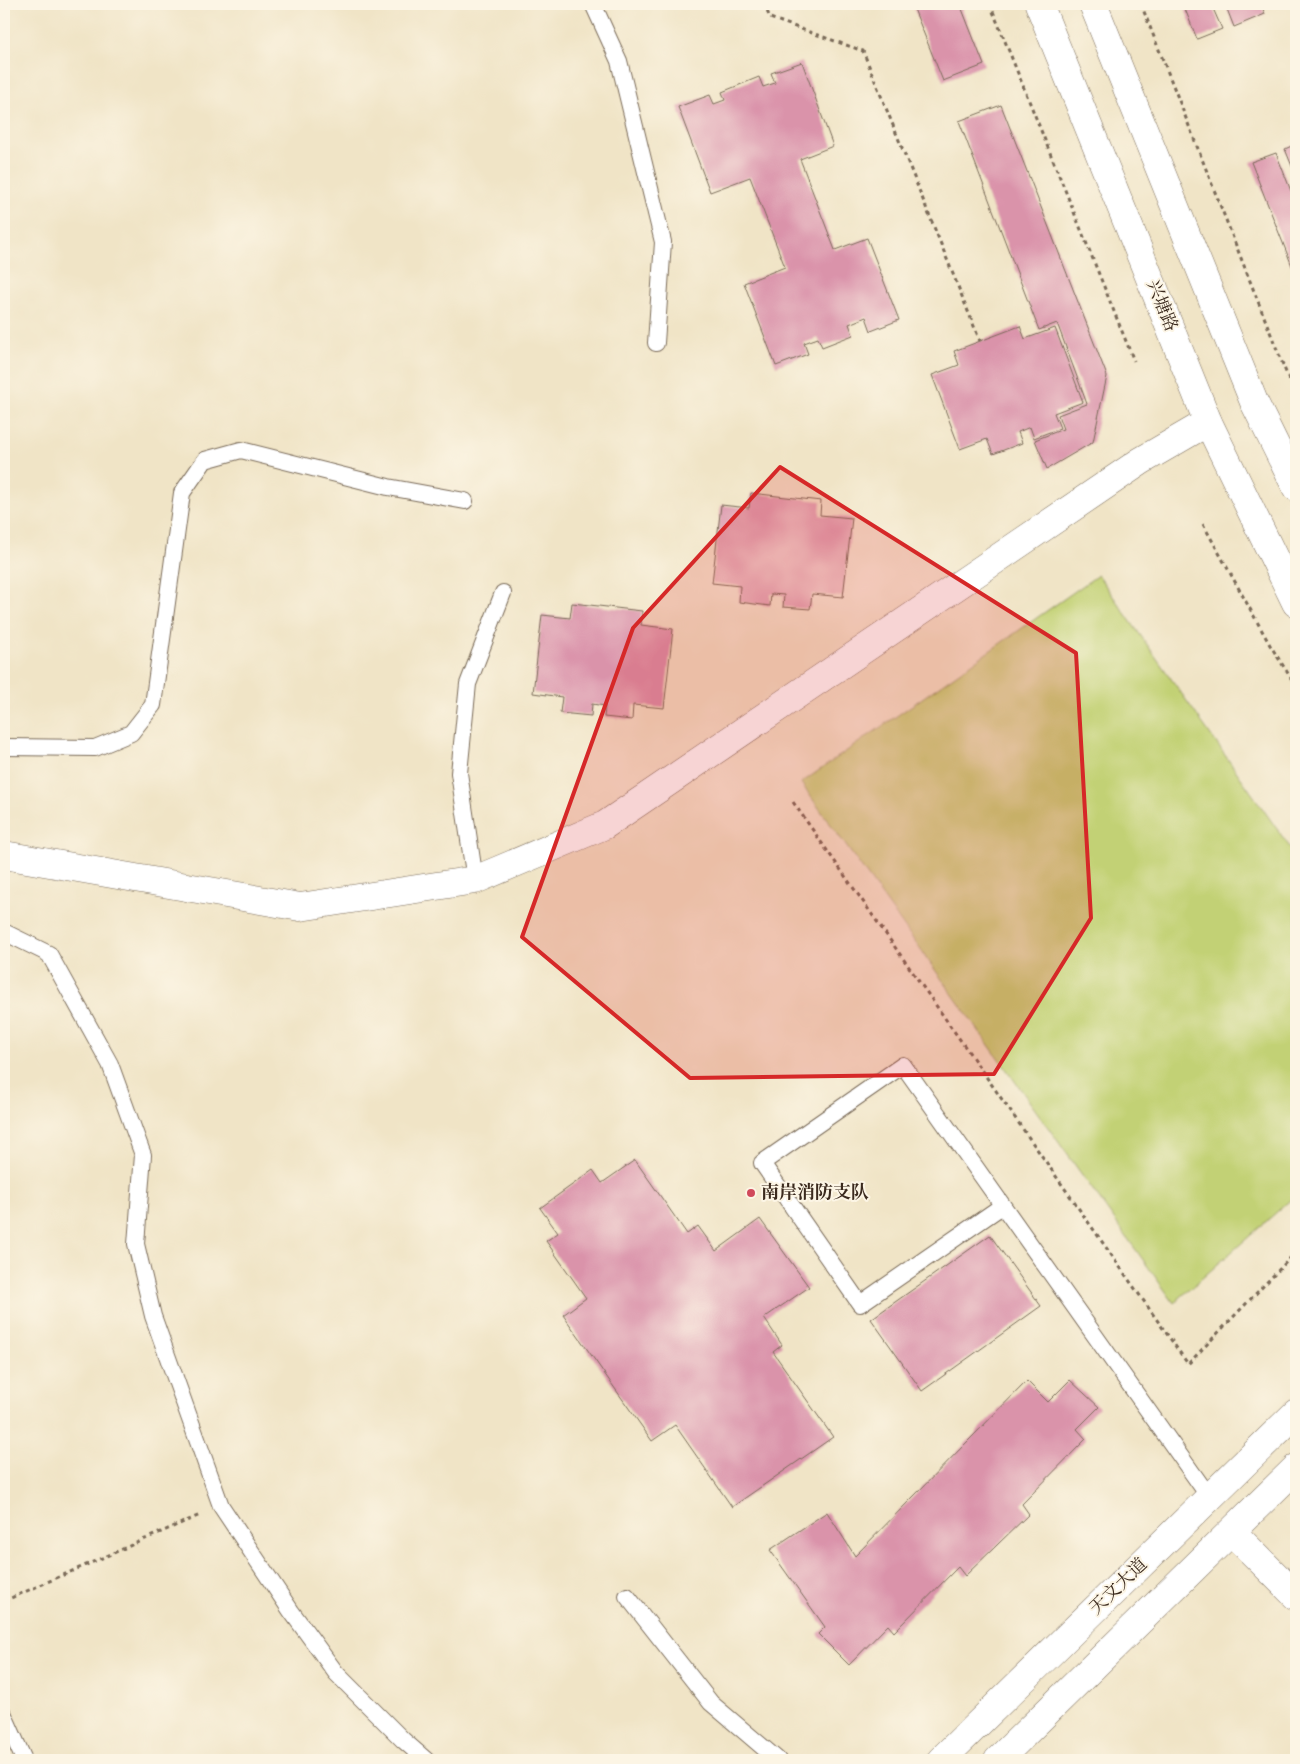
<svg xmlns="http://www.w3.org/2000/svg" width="1300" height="1764" font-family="Vollkorn,'Noto Serif SC',serif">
  <rect width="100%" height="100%" fill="#fcf5e5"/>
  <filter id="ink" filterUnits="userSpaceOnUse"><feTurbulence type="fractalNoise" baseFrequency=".02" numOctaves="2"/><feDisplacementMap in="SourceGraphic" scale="10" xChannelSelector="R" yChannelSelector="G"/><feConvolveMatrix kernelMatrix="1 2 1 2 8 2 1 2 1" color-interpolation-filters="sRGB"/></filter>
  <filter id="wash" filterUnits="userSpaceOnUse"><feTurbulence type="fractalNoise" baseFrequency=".0096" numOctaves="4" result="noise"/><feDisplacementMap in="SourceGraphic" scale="20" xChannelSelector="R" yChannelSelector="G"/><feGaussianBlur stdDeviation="1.12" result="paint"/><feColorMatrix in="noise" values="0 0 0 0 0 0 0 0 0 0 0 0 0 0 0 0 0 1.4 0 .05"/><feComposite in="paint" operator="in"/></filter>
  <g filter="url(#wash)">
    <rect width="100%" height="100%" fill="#f0e4c6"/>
    <!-- green -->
    <path fill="#c2d174" stroke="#7e7e49" d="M 1098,575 L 1296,856 L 1296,1195 L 1174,1303 L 801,783 Z"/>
    <g id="blocks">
      <!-- building -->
      <path fill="#da93aa" d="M 912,4 L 960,4 L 984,65 L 943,81 Z
        M 1183,4 L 1211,4 L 1222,29 L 1197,39 Z
        M 1225,4 L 1261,4 L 1265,14 L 1234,27 Z
        M 802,62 L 833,146 L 800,159 L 835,250 L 867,238 L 899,320 L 871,331 L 866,317 L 849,324 L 853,335 L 822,347 L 818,338 L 804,343 L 808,354 L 776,366 L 744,283 L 785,267 L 750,177 L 710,192 L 678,107 L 710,95 L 714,104 L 725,100 L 722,92 L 759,77 L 763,87 L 775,83 L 771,73 Z
        M 1001,105 L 1107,376 L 1093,442 L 1047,469 L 1035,440 L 1063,429 L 1058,415 L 1087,404 L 1057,323 L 1039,330 L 959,121 Z
        M 1296,144 L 1296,176 L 1285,149 Z
        M 1276,153 L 1291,191 L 1296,188 L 1296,276 L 1251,162 Z
        M 1020,326 L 1025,339 L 1055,328 L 1083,402 L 1054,413 L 1060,428 L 1034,438 L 1030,427 L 1018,432 L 1022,443 L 993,454 L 987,439 L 960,449 L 932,375 L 959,365 L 954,351 Z
        M 751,493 L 821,501 L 820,515 L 852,518 L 843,597 L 812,594 L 810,609 L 783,607 L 784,595 L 771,594 L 770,606 L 739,602 L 740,586 L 712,583 L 721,505 L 749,508 Z
        M 572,603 L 642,611 L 641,625 L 673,629 L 664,708 L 633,705 L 632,720 L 604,717 L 605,706 L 592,704 L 591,716 L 560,713 L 562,697 L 533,693 L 542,615 L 570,618 Z
        M 635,1160 L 687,1234 L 698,1226 L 716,1251 L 760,1219 L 809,1287 L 764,1318 L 782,1345 L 773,1352 L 833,1437 L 732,1507 L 675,1425 L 652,1441 L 563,1315 L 586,1298 L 546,1241 L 558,1233 L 540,1208 L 593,1170 L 602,1183 Z
        M 990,1235 L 1041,1306 L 922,1391 L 871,1319 Z
        M 1070,1380 L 1099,1407 L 1077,1429 L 1086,1439 L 1022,1504 L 1029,1514 L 965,1576 L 958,1567 L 894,1632 L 888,1625 L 849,1665 L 818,1634 L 825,1627 L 770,1550 L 827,1512 L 855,1556 L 1027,1381 L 1048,1402 Z"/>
    </g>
  </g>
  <g filter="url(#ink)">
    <use href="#blocks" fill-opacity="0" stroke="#7a6b59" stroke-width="1"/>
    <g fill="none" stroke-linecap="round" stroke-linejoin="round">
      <!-- lane casing -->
      <g stroke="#7a6b59" stroke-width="18">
        <path id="lane" d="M 593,4 L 619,61 L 663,242 L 656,343
          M 4,747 L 95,748 L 131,733 L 153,705 L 182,493 L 205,460 L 241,450 L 388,487 L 465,501
          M 475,880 L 459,773 L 468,684 L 503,593
          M 4,932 L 49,954 L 110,1064 L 143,1155 L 136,1244 L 153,1316 L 221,1506 L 291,1611 L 336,1673 L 403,1740 L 426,1760
          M 1002,1206 L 860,1304 L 762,1163 L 903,1065 L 1210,1498
          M 627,1596 L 711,1703 L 778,1760
          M 4,1715 L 24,1760"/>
      </g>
      <!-- street casing -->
      <g stroke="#7a6b59" stroke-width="29">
        <path id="street" d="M 4,855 L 300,907 L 475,880 L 605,825 L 1141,461 L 1208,422
          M 1232,1532 L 1296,1596"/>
      </g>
      <!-- secondary casing -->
      <g stroke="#7a6b59" stroke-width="29">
        <path id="secondary" d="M 941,1760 L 1296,1413
          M 998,1760 L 1296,1468"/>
      </g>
      <!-- primary casing -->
      <g stroke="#7a6b59" stroke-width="29">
        <path id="primary" d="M 1039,4 L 1208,422 L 1296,603
          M 1093,4 L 1254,402 L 1296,487"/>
      </g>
      <!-- path -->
      <path stroke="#7a6b59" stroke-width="3" stroke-dasharray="4 4" stroke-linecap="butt" d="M 764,4 L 770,18 L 863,51 L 980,341
        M 990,4 L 1134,361
        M 1141,4 L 1287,375 L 1296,393
        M 1203,524 L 1270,645 L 1296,686
        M 793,802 L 1188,1364 L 1296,1252
        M 4,1601 L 200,1515"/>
      <!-- lane -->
      <use href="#lane" stroke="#fff" stroke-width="16"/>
      <!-- street -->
      <use href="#street" stroke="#fff" stroke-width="28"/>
      <!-- secondary -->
      <use href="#secondary" stroke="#fff" stroke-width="28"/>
      <!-- primary -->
      <use href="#primary" stroke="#fff" stroke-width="28"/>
    </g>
  </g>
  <!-- marked area -->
  <path fill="#d62828" fill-opacity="0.2" stroke="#d62828" stroke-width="4" stroke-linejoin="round" d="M 780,467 L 1076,653 L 1091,918 L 994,1074 L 690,1078 L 522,937 L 633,628 Z"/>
  <!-- markers -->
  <circle fill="#d1495b" stroke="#fcf5e5" stroke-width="2" cx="751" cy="1193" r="5"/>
  <g text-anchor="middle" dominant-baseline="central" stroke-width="4" stroke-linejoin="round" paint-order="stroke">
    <!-- street labels -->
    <g font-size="18" fill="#3b2a1e" stroke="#fcf5e5">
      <text transform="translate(1161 306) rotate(68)">兴塘路</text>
      <text transform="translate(1119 1587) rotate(-44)">天文大道</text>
    </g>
    <!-- poi labels -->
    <g font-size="18" font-weight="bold" fill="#3b2a1e" stroke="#fcf5e5" text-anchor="start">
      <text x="761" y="1193">南岸消防支队</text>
    </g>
  </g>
  <!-- margin -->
  <rect width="1300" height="1764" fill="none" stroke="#fcf5e5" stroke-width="20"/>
</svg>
